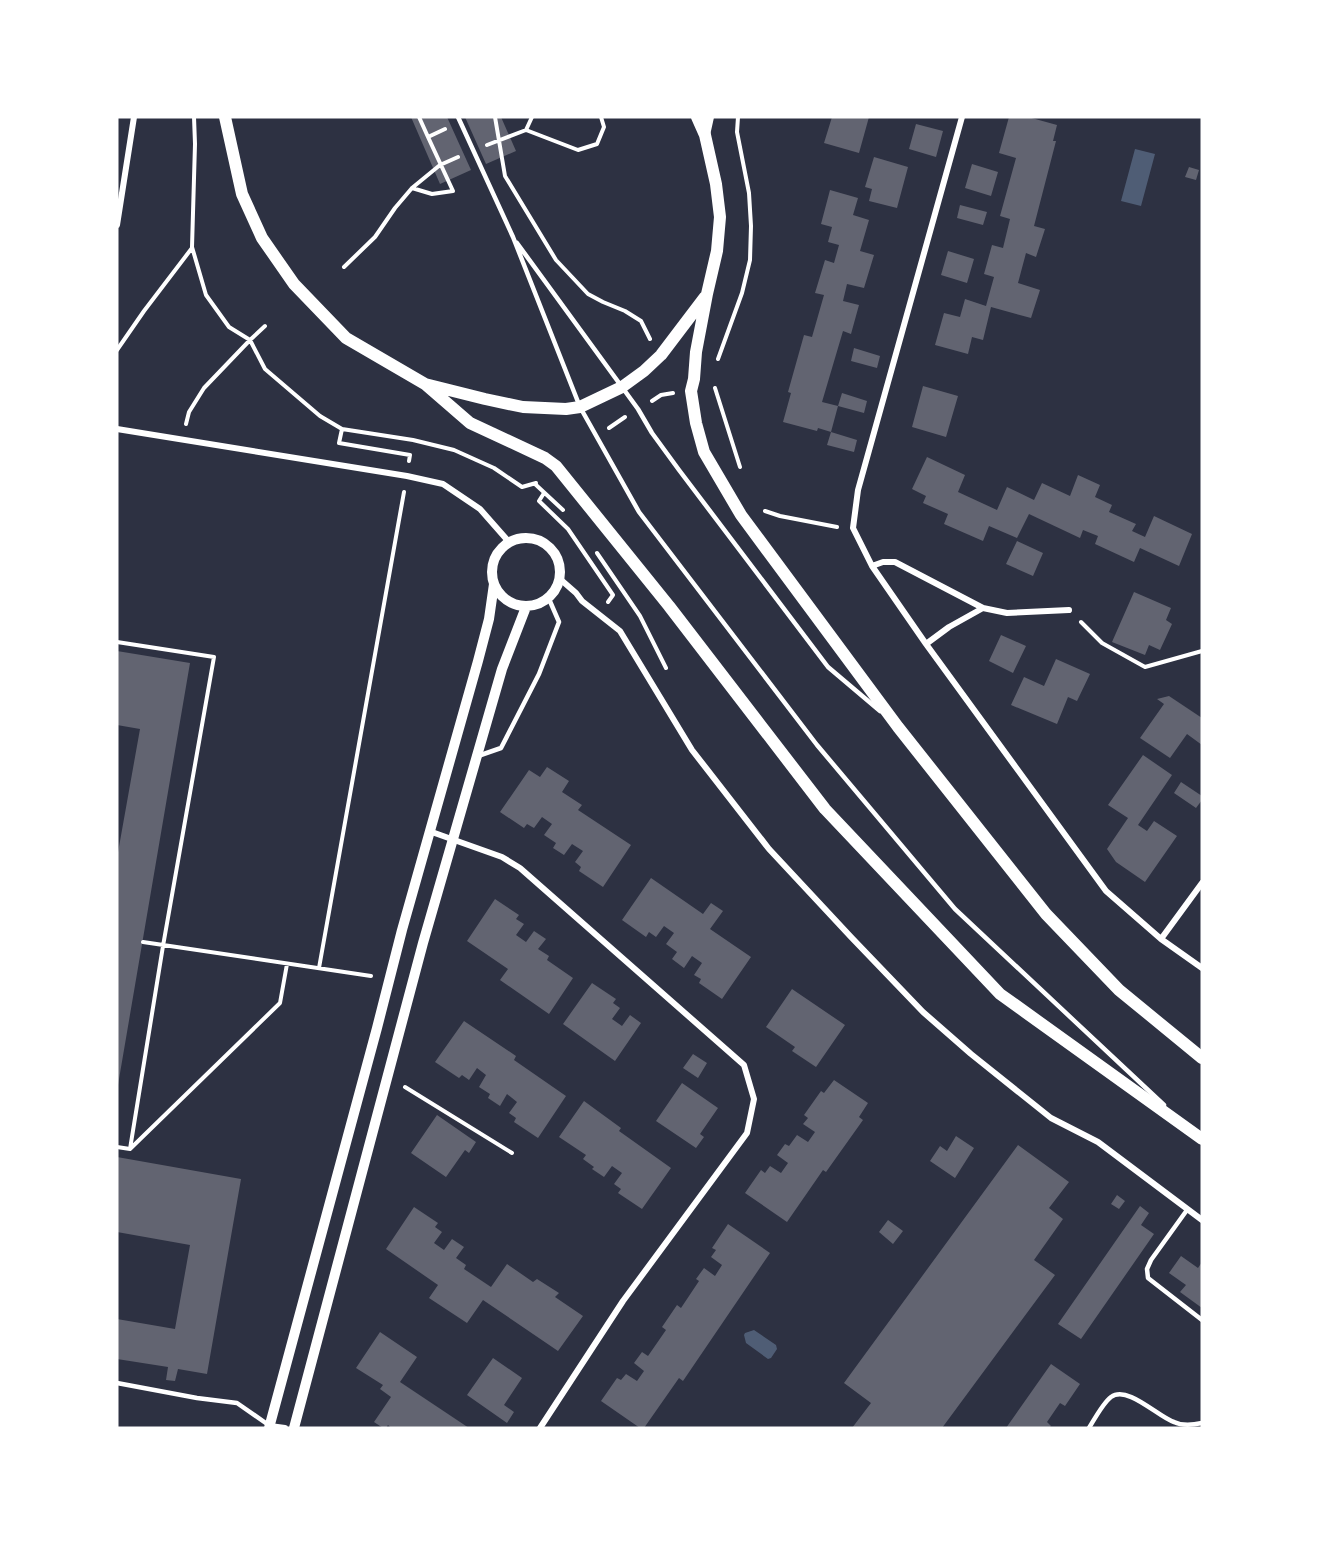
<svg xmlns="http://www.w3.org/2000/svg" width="1319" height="1545" font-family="Commissioner,sans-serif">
  <rect width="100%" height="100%" fill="#2d3142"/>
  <!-- water -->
  <path fill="#4f5d75" d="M 1135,149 L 1155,154 L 1141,206 L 1121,201 Z
    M 754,1330 L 776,1345 L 777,1349 L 771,1358 L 768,1359 L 746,1343 L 744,1335 L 745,1333 Z"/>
  <!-- building -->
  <path fill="#626471" d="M 411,117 L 447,117 L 471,170 L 440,184 Z
    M 465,117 L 501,117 L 516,151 L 486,164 Z
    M 832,117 L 869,117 L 859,153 L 824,143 Z
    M 1009,117 L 1028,117 L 1057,125 L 1053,141 L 1056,141 L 1034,226 L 1045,229 L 1036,257 L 1026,253 L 1018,283 L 1040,290 L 1031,318 L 991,307 L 983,340 L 972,337 L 968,354 L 935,345 L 944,313 L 960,317 L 965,299 L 986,306 L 994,277 L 984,274 L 992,245 L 1003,248 L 1010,219 L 1000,216 L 1016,158 L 999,153 Z
    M 916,124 L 943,131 L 936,157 L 909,149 Z
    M 874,157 L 908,167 L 897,208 L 869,201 L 872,189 L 865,187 Z
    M 972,164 L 998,172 L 991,196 L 965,188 Z
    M 1189,167 L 1199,170 L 1196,180 L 1185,177 Z
    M 830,190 L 858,198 L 853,215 L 869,220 L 860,251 L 874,255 L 864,288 L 847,284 L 843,301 L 859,305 L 851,334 L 843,331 L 822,402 L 838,406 L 831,432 L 818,428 L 817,431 L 783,422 L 791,393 L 788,392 L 804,335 L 812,337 L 824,295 L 815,293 L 825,260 L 834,263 L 839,245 L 828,242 L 832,227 L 821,224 Z
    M 960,205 L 987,212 L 983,225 L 957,218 Z
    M 948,251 L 974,259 L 967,283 L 941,275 Z
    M 854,348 L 880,356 L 877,368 L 851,361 Z
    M 923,386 L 958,396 L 946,437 L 912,427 Z
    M 842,393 L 867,401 L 864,413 L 838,406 Z
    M 831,432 L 857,440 L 854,452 L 827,445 Z
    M 927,457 L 965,475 L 958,492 L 997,510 L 1007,487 L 1034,500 L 1042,483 L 1070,496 L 1078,475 L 1100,485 L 1095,497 L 1112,505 L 1109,512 L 1136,524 L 1132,531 L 1145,537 L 1154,516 L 1192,534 L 1179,566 L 1140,548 L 1134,562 L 1095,544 L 1098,536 L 1083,530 L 1080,538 L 1029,514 L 1017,538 L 989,526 L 983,541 L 944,524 L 948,514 L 923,503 L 926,496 L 912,489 Z
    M 1017,541 L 1043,553 L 1033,576 L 1006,564 Z
    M 1134,592 L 1171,608 L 1166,620 L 1172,624 L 1160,650 L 1149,645 L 1145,655 L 1112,642 Z
    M 1001,635 L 1026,646 L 1013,673 L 989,661 Z
    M 117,651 L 190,663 L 118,1085 L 117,1085 L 117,858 L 140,729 L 117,725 Z
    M 1056,659 L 1090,674 L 1077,701 L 1068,697 L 1057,724 L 1011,705 L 1024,677 L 1044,686 Z
    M 1169,696 L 1202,718 L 1202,745 L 1187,734 L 1170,758 L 1140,738 L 1164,704 L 1157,699 Z
    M 1143,755 L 1172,775 L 1138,825 L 1147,831 L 1154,821 L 1177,836 L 1145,882 L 1116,862 L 1107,849 L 1128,818 L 1108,805 Z
    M 547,767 L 569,781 L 562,792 L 582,805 L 578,810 L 631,845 L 603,887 L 579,871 L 581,867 L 575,862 L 583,851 L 572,844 L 564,855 L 553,848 L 556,843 L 544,835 L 552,824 L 542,817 L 534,828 L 527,824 L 524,828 L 500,812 L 529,770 L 540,777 Z
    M 1181,782 L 1202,796 L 1202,800 L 1196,808 L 1174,793 Z
    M 651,878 L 703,914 L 711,903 L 723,911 L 710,929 L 751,957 L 722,999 L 699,983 L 701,979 L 694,975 L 702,963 L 692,956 L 684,968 L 672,959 L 677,952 L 666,944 L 674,933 L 664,926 L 656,937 L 649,932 L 646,937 L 622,920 Z
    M 495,899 L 519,915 L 516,919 L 524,924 L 516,935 L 526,942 L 534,931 L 546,939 L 538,949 L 549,956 L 547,960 L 573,978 L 549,1014 L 500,980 L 508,969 L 467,941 Z
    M 592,983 L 616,999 L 613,1003 L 620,1008 L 612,1019 L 622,1026 L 630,1015 L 641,1023 L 615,1061 L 563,1024 Z
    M 792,989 L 845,1025 L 816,1067 L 792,1051 L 795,1047 L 766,1027 Z
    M 464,1021 L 516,1056 L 514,1060 L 566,1096 L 538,1138 L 514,1122 L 516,1118 L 509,1113 L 517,1102 L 507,1094 L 500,1106 L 488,1098 L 490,1094 L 479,1087 L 486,1075 L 477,1068 L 469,1080 L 462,1075 L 459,1078 L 435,1062 Z
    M 693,1054 L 707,1063 L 698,1078 L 683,1068 Z
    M 834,1080 L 868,1103 L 859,1117 L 863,1120 L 826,1172 L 823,1170 L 787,1222 L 745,1193 L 761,1170 L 765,1173 L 770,1166 L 781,1173 L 788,1163 L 777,1155 L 785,1144 L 789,1146 L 797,1135 L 808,1142 L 815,1132 L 803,1124 L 808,1118 L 804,1115 L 821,1091 L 824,1093 Z
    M 682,1083 L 718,1108 L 700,1134 L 704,1137 L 696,1148 L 656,1121 Z
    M 584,1101 L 621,1128 L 619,1131 L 671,1168 L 642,1209 L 618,1193 L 621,1189 L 614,1184 L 622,1173 L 612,1166 L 604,1177 L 592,1169 L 594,1167 L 583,1159 L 586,1155 L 559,1137 Z
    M 437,1115 L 476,1142 L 469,1153 L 465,1150 L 446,1177 L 411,1153 Z
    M 956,1136 L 974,1148 L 955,1178 L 930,1161 L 940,1146 L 947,1151 Z
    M 1018,1145 L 1069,1182 L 1049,1208 L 1063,1219 L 1034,1260 L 1055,1275 L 942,1428 L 852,1428 L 871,1403 L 844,1383 Z
    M 117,1157 L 241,1179 L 207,1374 L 178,1369 L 175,1381 L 166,1380 L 168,1367 L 117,1359 L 117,1319 L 175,1329 L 190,1245 L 117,1232 Z
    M 1117,1195 L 1125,1201 L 1119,1209 L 1111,1204 Z
    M 1140,1206 L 1149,1213 L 1141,1225 L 1154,1234 L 1081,1339 L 1058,1324 Z
    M 414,1207 L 438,1223 L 435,1227 L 442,1232 L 434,1243 L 444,1250 L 452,1239 L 464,1247 L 456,1258 L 466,1265 L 464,1269 L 491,1287 L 507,1264 L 533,1282 L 537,1279 L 559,1293 L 555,1297 L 583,1316 L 558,1351 L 483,1300 L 467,1323 L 429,1298 L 438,1285 L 386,1249 Z
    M 888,1220 L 903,1231 L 893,1244 L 879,1232 Z
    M 728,1224 L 770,1253 L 683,1381 L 679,1378 L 644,1428 L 640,1428 L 601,1401 L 617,1378 L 621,1380 L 626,1374 L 637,1381 L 644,1371 L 634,1363 L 642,1352 L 648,1356 L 666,1330 L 662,1327 L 677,1305 L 681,1308 L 699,1281 L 696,1279 L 704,1268 L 715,1276 L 722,1265 L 711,1257 L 716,1250 L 712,1248 Z
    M 1181,1256 L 1198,1268 L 1202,1262 L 1202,1308 L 1180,1292 L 1186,1285 L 1169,1273 Z
    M 380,1332 L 417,1357 L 400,1382 L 469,1428 L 391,1428 L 388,1425 L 386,1428 L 383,1428 L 374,1422 L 391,1397 L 380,1389 L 383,1385 L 356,1368 Z
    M 493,1358 L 522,1378 L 504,1405 L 514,1412 L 507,1423 L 467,1395 Z
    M 1051,1364 L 1080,1384 L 1065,1406 L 1060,1403 L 1047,1422 L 1051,1426 L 1049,1428 L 1006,1428 Z"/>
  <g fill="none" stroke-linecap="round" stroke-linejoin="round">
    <!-- path -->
    <path stroke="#fff" stroke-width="4" d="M 194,117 L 195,144 L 192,247 L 206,295 L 229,327 L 250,340 L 265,369 L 320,416 L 342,429 L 413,440 L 454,450 L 494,468 L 522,487 L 536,483
      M 419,117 L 428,137 L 445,129
      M 495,117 L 505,176 L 556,260 L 588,294 L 603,302 L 625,311 L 641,321 L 650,339
      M 526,130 L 532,117
      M 487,145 L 526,130 L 578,150 L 597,144 L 604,127 L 601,117
      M 412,188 L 432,194 L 453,191 L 428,137
      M 344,267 L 375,237 L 395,208 L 412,188 L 440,165 L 458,157
      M 117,350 L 144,311 L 192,248
      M 718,359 L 742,293 L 750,260 L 751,226 L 749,193 L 737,132 L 738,117
      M 715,388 L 740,467
      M 652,401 L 661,395 L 673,393
      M 186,424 L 189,412 L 204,388 L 250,340 L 265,326
      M 609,428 L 625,417
      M 342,429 L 339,443 L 410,455 L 409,461
      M 535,484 L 563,510
      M 544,493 L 539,501 L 568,529 L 613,595 L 608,602
      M 765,511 L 780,516 L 837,527
      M 597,553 L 640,616 L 666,668
      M 1081,622 L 1102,643 L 1145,667 L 1202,651
      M 117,642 L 214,657 L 163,946 L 130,1149
      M 143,942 L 371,976
      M 319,968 L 404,492
      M 405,1087 L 512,1153
      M 117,1147 L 130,1149 L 280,1003 L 287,964"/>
    <!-- service -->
    <path stroke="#fff" stroke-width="4.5" d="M 458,117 L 513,237 L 580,407 L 639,512 L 817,745 L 955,909 L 1164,1105
      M 517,243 L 638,409 L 652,433 L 679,470 L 828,667 L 880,711
      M 478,756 L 501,748 L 539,674 L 559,622 L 549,599
      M 1187,1210 L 1151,1260 L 1147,1269 L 1148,1278 L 1202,1320
      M 117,1383 L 197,1398 L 237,1403 L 270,1426
      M 1089,1428 C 1094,1420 1103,1403 1111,1397 C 1128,1385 1158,1417 1174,1422 C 1182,1426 1193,1425 1202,1423"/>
    <!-- minor -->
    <path stroke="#fff" stroke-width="6" d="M 962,117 L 858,490 L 853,528 L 872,566 L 926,644 L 1106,891 L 1161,939 L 1202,968
      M 117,225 L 134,117
      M 117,429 L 407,476 L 443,484 L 480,509 L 509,542
      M 872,566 L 883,562 L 895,562 L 983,608 L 1007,613 L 1069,610
      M 560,579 L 576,593 L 582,601 L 620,631 L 692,750 L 769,849 L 851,937 L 923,1012 L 971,1054 L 1051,1118 L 1098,1142 L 1202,1220
      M 926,644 L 949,627 L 983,608
      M 429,831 L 502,857 L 520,868 L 744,1065 L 754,1099 L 747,1133 L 623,1301 L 540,1428
      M 1161,939 L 1202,883
      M 270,1426 L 285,1428"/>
    <!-- tertiary -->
    <path stroke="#fff" stroke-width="10" d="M 705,135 L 709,117
      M492 572a34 34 0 1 1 68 0a34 34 0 1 1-68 0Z
      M 269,1428 L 377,1028 L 402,930 L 478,661 L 489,619 L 494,584
      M 294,1428 L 423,943 L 502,669 L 526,607"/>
    <!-- secondary -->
    <path stroke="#fff" stroke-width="12" d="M 225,117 L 242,194 L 262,238 L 294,284 L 346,338 L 425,384 L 485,399 L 523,407 L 566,409 L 580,407 L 622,387 L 644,371 L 661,355 L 705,297
      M 697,117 L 705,135 L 716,184 L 720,217 L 717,251 L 707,294 L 696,352 L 694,379 L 691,391 L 696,423 L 704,452 L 741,515 L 898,727 L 1046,914 L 1119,990 L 1202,1058
      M 425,384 L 470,423 L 545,458 L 556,466 L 669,606 L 825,809 L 1000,994 L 1202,1139"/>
  </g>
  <!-- border -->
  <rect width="1319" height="1545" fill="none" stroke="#ffffff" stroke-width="237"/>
</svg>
